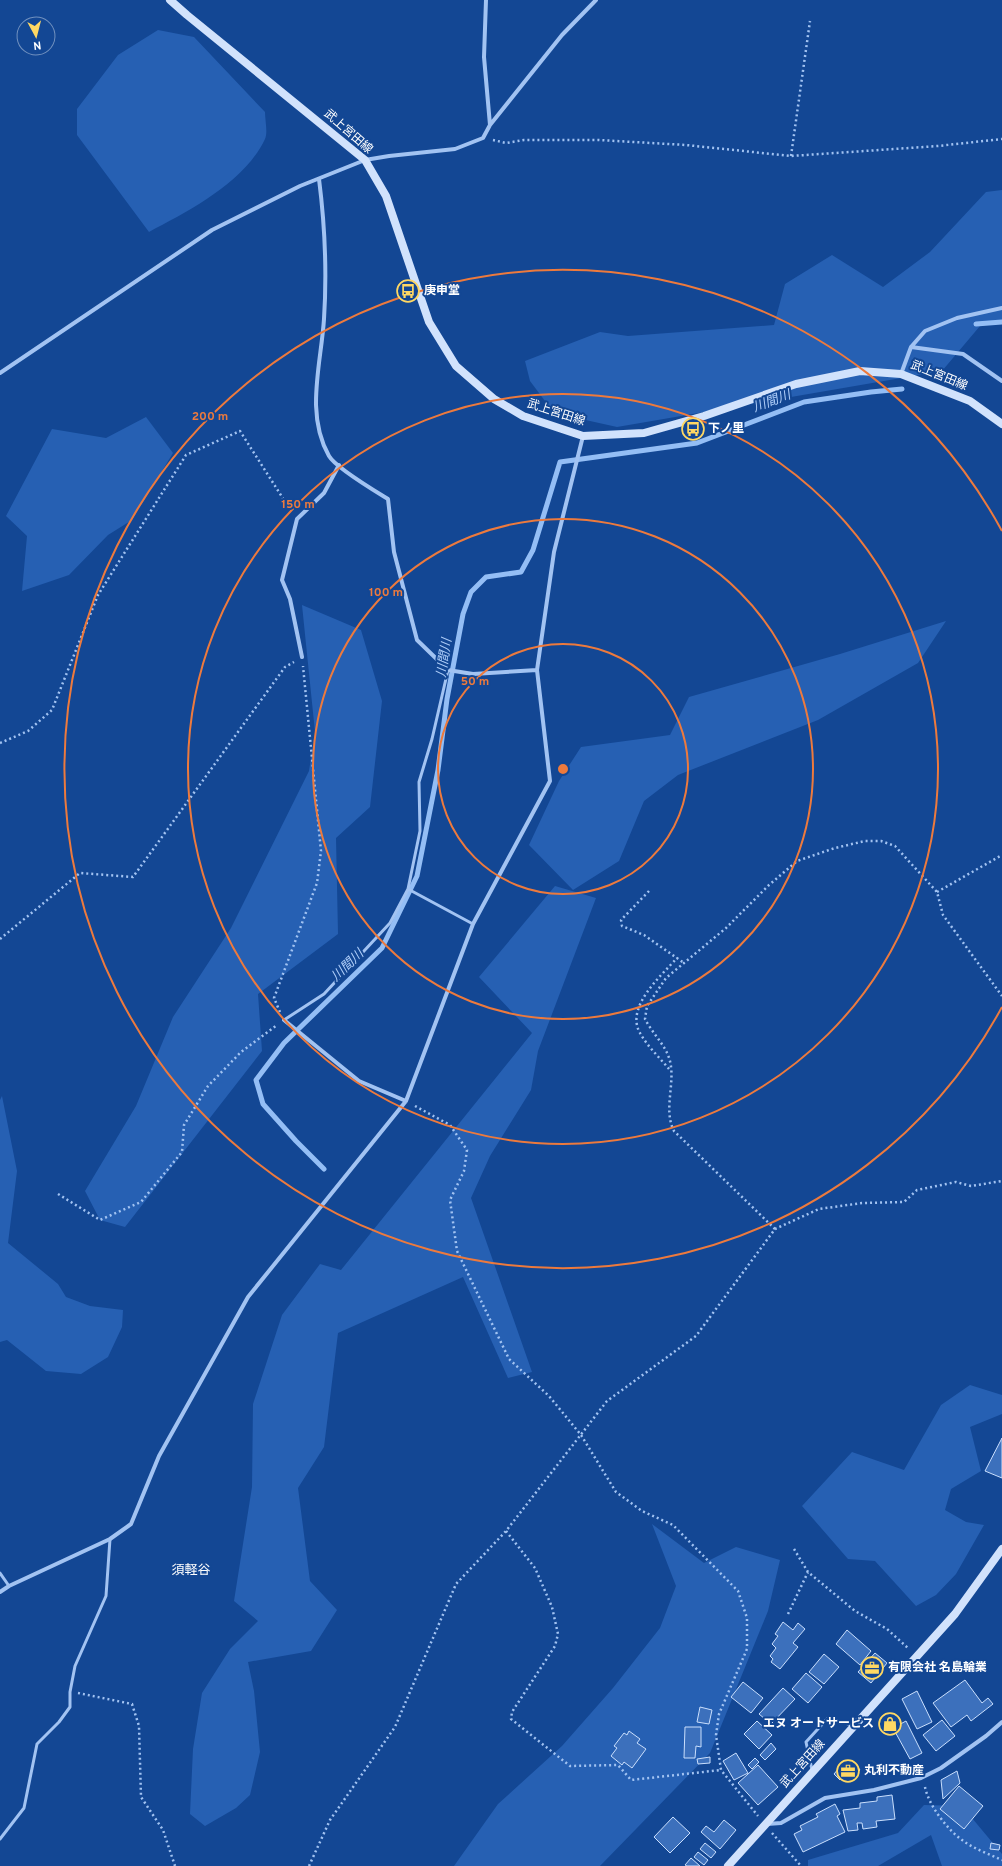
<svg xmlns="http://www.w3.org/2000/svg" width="1002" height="1866" font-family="Overpass,'Noto Sans JP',sans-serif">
  <rect width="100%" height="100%" fill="#134794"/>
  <!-- green -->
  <path fill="#2660b3" d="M 158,30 L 194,37 L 265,112 C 265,120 268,133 265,139 C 245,182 189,211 149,232 L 77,135 L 77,109 L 118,55 Z
    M 1002,190 L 1002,321 L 980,326 L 942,371 L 617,427 L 554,413 L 530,381 L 525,361 L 600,332 L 628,336 L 774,325 L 785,284 L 832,255 L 883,287 L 930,252 L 986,192 Z
    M 146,417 L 173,453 L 132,520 L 108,535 L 69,575 L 22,591 L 27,536 L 6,516 L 52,429 L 106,438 Z
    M 302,605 L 361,630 L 382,701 L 370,807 L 336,838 L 338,934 L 258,994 L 262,1051 L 125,1227 L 100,1220 L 85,1191 L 136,1106 L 173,1017 L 231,928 L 309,771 L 315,732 Z
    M 946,621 L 918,663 L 818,720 L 678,775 L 644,801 L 619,861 L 573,890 L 529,845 L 559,781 L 581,747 L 670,735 L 689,697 L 840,654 Z
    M 555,886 L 596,898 L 538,1051 L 531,1090 L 490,1156 L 471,1198 L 532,1372 L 508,1378 L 463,1277 L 338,1333 L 324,1447 L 298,1488 L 310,1581 L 337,1610 L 311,1651 L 248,1662 L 254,1691 L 260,1752 L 250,1795 L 236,1808 L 205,1826 L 190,1814 L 193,1749 L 202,1693 L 230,1649 L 258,1621 L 234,1601 L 252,1487 L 253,1404 L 282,1315 L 320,1264 L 341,1270 L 532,1033 L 479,977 Z
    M 2,1096 L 17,1171 L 8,1243 L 58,1284 L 66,1297 L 90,1306 L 123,1310 L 122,1327 L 108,1357 L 81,1374 L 46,1371 L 7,1340 L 0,1342 L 0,1100 Z
    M 970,1385 L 1002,1395 L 1002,1414 L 970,1427 L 981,1471 L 951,1489 L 945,1510 L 966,1522 L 984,1525 L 956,1574 L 936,1595 L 916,1606 L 875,1561 L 848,1559 L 802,1506 L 852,1452 L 904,1470 L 941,1405 Z
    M 652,1524 L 704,1563 L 736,1547 L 780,1560 L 768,1611 L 710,1753 L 600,1866 L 454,1866 L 498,1804 L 562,1746 L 613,1688 L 660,1628 L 676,1586 Z
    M 924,1805 L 962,1806 L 1002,1854 L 1002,1866 L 942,1866 L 931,1835 L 878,1866 L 808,1866 L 808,1860 L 898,1833 Z"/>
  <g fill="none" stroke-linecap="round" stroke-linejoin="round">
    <!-- stream -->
    <path stroke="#94bef5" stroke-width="5" d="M 976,324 L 1002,322
      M 324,1169 L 296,1141 L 263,1104 L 256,1080 L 284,1043 L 382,948 L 417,876 L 438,770 L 447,699 L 463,614 L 471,592 L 486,577 L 521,572 L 533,550 L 560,462 L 697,443 L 804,402 L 871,392 L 902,389"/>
  </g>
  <!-- building -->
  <path fill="#3c70bc" stroke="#cadffd" d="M 1002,1438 L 1002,1478 L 985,1471 Z
    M 783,1622 L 793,1630 L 798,1623 L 805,1629 L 793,1643 L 798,1647 L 780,1669 L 771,1662 L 773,1659 L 770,1656 L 776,1648 L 772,1644 L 778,1636 L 775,1634 Z
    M 847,1630 L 871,1651 L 860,1665 L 836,1644 Z
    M 875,1653 L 887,1663 L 871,1683 L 858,1672 Z
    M 824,1654 L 839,1667 L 824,1684 L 809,1672 Z
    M 806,1673 L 822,1687 L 808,1703 L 792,1689 Z
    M 965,1680 L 982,1703 L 988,1698 L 993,1704 L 971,1721 L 967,1715 L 951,1727 L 933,1703 Z
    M 743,1682 L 763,1698 L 751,1713 L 731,1697 Z
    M 783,1688 L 795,1699 L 771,1724 L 759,1714 Z
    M 917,1691 L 932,1722 L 917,1729 L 902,1699 Z
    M 700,1707 L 712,1710 L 709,1724 L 697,1722 Z
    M 942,1720 L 955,1736 L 936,1751 L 923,1735 Z
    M 757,1721 L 772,1735 L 759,1749 L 744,1734 Z
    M 906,1721 L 922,1753 L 910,1759 L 893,1728 Z
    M 685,1727 L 701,1727 L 701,1747 L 696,1746 L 695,1758 L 684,1758 Z
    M 629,1731 L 640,1739 L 637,1743 L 646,1749 L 632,1768 L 624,1762 L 622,1765 L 611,1756 L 617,1748 L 614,1746 L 624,1733 L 627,1735 Z
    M 771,1743 L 776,1749 L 765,1760 L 760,1755 Z
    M 736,1753 L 748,1773 L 734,1780 L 723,1761 Z
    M 710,1757 L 710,1763 L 698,1764 L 697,1759 Z
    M 755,1758 L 759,1762 L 752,1769 L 748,1765 Z
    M 845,1761 L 853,1768 L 856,1765 L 860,1770 L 854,1776 L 851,1772 L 847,1778 L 843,1776 L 840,1780 L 834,1774 Z
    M 758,1765 L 778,1787 L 758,1805 L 738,1783 Z
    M 957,1771 L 960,1783 L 943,1799 L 941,1780 Z
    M 959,1786 L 983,1806 L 964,1829 L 940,1809 Z
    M 892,1795 L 895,1819 L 876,1821 L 877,1827 L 863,1829 L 862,1823 L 857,1823 L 858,1830 L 848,1831 L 843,1810 L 860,1808 L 860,1803 L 877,1801 L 877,1797 Z
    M 835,1804 L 840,1814 L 837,1816 L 845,1832 L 803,1852 L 794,1834 L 802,1830 L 800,1826 L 818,1817 L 816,1814 Z
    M 673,1817 L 690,1833 L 670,1853 L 654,1837 Z
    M 724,1820 L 736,1830 L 720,1849 L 701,1832 L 706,1826 L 714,1832 Z
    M 705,1843 L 716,1852 L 711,1858 L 700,1849 Z
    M 991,1843 L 1000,1845 L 999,1850 L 990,1849 Z
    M 698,1852 L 708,1860 L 704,1865 L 694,1857 Z
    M 691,1858 L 700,1866 L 687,1866 L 685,1865 Z"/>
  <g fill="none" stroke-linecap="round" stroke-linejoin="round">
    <!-- path -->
    <path stroke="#a2c3f2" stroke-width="2.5" stroke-dasharray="2 3" stroke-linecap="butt" d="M 493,140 L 506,143 L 524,140 L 599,140 L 686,145 L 791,156 L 938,146 L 1002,139
      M 791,156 L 810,21
      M 0,743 L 28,731 L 52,710 L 98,595 L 186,455 L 240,431 L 291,511
      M 649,891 L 621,920 L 622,926 L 644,935 L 684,963
      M 937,892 L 1002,855
      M 0,939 L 80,873 L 133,877 L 285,667 L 294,662
      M 280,1012 L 274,998 L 317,883 L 321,851 L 303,666
      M 669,1069 C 660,1058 647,1046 640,1033 C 625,1007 661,976 677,958
      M 415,1106 L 450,1125 L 467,1150 L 464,1171 L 450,1200 L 457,1251 L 509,1359 L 549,1396 L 581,1435 L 616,1492 L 642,1511 L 673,1525 L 738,1591 L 747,1618 L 747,1649 L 719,1714 L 716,1735 L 721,1770 L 758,1816
      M 58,1194 L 100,1220 L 141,1202 L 182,1152 L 184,1125 L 208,1086 L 241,1052 L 277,1025
      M 775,1229 L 674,1131 C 662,1108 678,1079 668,1055 C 663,1043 651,1031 645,1019 L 647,1006 L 666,978 L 726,928 L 769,885 L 797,861 L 835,848 L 865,841 L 881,841 L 895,846 L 937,892 L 943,915 L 1002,996
      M 506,1531 L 535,1568 L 552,1607 L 558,1634 L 555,1646 L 512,1712 L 511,1719 L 570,1766 L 618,1765 L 631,1780 L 721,1770
      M 794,1549 L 808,1572 L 855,1611 L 887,1629 L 909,1649
      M 788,1614 L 808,1572
      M 78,1693 L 132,1704 L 139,1726 L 141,1797 L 163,1830 L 175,1866
      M 925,1787 C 929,1806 947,1829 962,1840 C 974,1849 989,1854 1002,1860
      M 772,1833 L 801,1866
      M 309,1866 L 330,1820 L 395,1727 L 456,1584 L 506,1531 L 607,1401 L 696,1336 L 775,1229 L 819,1209 L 862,1203 L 904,1202 L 917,1190 L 956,1182 L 971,1186 L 1002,1181"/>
    <!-- lane -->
    <path stroke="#a2c3f2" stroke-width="3" d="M 408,889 L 473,924
      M 284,1020 L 324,994 L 390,923 L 408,889 L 420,831 L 419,782 L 432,739 L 448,670
      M 0,1573 L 9,1586
      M 812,1770 L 806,1742 L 827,1719 L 853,1725
      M 0,1839 L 24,1808 L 37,1744 L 59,1722 L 70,1707 L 70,1692 L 75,1666 L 106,1596 L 110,1539"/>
    <!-- street -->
    <path stroke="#a2c3f2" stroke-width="4" d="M 486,0 L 484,57 L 490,125
      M 319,179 C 325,226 327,272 324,319 C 321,365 305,414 329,456 C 336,468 375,491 388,499 L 394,552 L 417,640 L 448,670 L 473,674 L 537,670
      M 911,347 L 925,331 L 957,318 L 1002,308
      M 0,373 L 212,230 L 300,186 L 365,160 L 389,156 L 455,149 L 483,138 L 490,125 L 562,35 L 596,0
      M 901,374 L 911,347 L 963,354 L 1002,381
      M 302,657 L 290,599 L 282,580 L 297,519 L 324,493 L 339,465
      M 284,1020 L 359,1081 L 406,1101
      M 0,1592 L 9,1586 L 110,1539 L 131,1524 L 159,1456 L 248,1297 L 406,1101 L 473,924 L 550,781 L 537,670 L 554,552 L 583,436
      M 767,1824 L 781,1823 L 825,1798 L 874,1790 L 921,1778 L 941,1768 L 986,1736 L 1002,1722"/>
    <!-- secondary -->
    <path stroke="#d1e2fc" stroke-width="8" d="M 170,0 L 187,15 L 365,160 L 386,196 L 429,322 L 456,366 L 494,399 L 523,416 L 583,436 L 644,433 L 704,416 L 796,384 L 860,371 L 901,374 L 970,401 L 1002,424
      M 728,1866 L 955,1614 L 1002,1549"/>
  </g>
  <!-- distance rings -->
  <g fill="none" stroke="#ed7a3d" stroke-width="2">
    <circle cx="563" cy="769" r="125"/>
    <circle cx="563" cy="769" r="250"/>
    <circle cx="563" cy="769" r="375"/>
    <path d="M1002 1007A499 499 0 1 1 1002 531"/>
  </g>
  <!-- icons -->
  <defs>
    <g id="bus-ring" transform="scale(1.15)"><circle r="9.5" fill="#134794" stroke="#ffd863" stroke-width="1.5"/><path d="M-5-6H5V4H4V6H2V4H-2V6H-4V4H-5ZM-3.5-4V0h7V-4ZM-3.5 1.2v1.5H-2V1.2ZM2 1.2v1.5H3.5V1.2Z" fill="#ffd863"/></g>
    <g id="office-ring" transform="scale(1.15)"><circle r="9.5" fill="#134794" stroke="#ffd863" stroke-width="1.5"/><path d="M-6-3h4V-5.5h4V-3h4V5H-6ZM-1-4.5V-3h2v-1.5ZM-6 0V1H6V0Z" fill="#ffd863"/></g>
    <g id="shop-ring" transform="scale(1.15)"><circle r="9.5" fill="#134794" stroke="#ffd863" stroke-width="1.5"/><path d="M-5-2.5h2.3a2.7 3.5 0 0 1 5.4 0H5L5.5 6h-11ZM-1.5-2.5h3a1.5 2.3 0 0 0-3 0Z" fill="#ffd863"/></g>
  </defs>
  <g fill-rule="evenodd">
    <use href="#bus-ring" x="408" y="291"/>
    <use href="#bus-ring" x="693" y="429"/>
    <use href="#office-ring" x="872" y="1668"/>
    <use href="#shop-ring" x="890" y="1724"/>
    <use href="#office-ring" x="848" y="1771"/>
  </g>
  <g text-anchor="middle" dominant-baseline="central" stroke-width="4" stroke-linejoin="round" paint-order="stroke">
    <!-- street labels -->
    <g font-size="12" fill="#fff" stroke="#134794">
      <text transform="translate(348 132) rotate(41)">武上宮田線</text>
      <text transform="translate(939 376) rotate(22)">武上宮田線</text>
      <text transform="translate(556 413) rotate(18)">武上宮田線</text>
      <text transform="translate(803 1764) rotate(-48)">武上宮田線</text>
    </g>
    <!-- poi labels -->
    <g font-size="12" font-weight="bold" fill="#fff" stroke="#134794" text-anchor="start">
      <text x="424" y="291">庚申堂</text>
      <text x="708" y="429">下ノ里</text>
      <text x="888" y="1668">有限会社 名島輪業</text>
      <text x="874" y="1724" text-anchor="end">エヌ オートサービス</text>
      <text x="864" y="1771">丸利不動産</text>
    </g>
    <!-- water labels -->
    <g font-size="13" font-style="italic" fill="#afcef9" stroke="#134794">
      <text transform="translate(772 402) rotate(-21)">川間川</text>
      <text transform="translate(445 658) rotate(-81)">川間川</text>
      <text transform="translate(348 966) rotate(-44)">川間川</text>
    </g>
    <!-- neighbourhood labels -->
    <g font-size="13" fill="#fff" stroke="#134794">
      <text x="191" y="1571">須軽谷</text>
    </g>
  </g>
  <circle cx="563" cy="769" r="6" fill="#ed7a3d" stroke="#134794" stroke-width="2"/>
  <g font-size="12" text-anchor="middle" font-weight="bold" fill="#ed7a3d" stroke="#134794" stroke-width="4" stroke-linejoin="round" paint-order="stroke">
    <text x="210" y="420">200 m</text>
    <text x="298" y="508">150 m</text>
    <text x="386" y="596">100 m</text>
    <text x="475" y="685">50 m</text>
  </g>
  <!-- north arrow -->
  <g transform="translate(36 36) rotate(173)"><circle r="19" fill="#134794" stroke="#7191bf"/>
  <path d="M0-3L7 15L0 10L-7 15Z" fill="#ffd863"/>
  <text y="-6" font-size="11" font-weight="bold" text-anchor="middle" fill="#ffffff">N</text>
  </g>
</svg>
